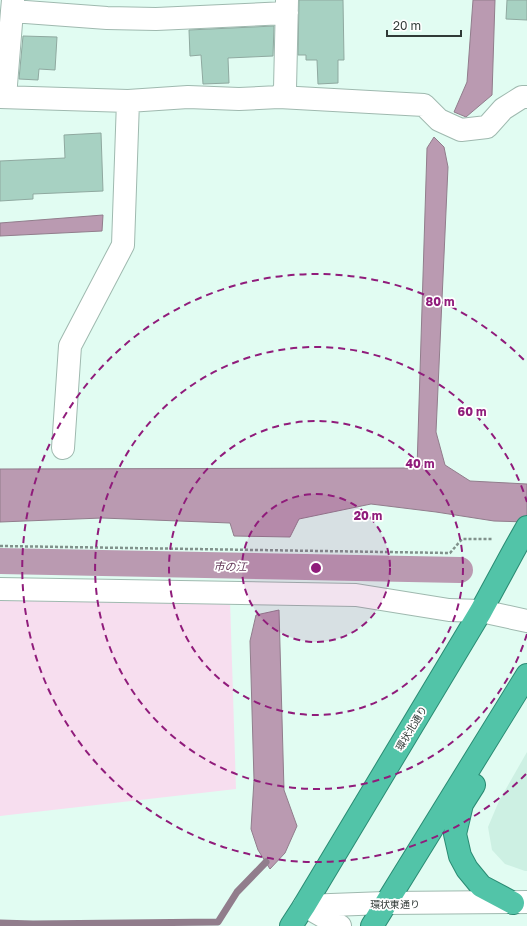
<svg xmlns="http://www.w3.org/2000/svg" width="527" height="926" font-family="'Golos Text','Noto Sans JP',sans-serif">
  <rect width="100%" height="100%" fill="#e1fcf2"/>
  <!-- built -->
  <path fill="#cdf0e3" d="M 527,752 L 527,871 L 525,871 L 505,864 L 492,850 L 488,827 L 499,801 Z"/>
  <!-- green -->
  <path fill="#f7deef" d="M 0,596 L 230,600 L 236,789 L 0,816 Z"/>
  <!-- water -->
  <path fill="#ba9ab1" stroke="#917d8c" d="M 473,0 L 495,0 L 492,95 L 466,117 L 454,112 L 467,82 Z
    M 434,137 L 444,147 L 448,167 L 436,432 L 445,465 L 470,481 L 527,484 L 527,522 L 494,521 L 436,512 L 371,504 L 299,519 L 290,537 L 234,536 L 230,523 L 102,518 L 0,522 L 0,469 L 417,468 L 427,148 Z
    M 103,215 L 102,231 L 0,236 L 0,223 Z
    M 279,610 L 284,790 L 297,826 L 285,853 L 270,869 L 258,850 L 251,829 L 254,780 L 250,641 L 256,615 Z"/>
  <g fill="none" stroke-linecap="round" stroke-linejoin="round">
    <!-- stream -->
    <path stroke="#917d8c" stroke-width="7" d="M 0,923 L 33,924 L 218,922 L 237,892 L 266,862"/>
    <!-- canal -->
    <path stroke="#ba9ab1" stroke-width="26" d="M 0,561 L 460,570"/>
  </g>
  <!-- building -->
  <path fill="#a7d1c2" stroke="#8fa9a0" d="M 299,0 L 343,0 L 344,60 L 338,60 L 338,83 L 318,84 L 317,60 L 306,60 L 306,55 L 298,55 Z
    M 507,0 L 527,0 L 527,20 L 506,19 Z
    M 274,26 L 273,56 L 228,58 L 229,83 L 203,84 L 201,55 L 190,56 L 189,30 Z
    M 23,36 L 57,37 L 55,70 L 39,69 L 38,80 L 19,79 Z
    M 101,133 L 103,191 L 33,194 L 33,199 L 0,201 L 0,161 L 65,158 L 64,135 Z"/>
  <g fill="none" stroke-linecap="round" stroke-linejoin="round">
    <!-- minor casing -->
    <g stroke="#9fb9af" stroke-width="24">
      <path id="minor" d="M 13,0 L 12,11 L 107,18 L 156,19 L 287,13
        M 0,97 L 128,101 L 188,97 L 239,99 L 279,97 L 424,105 L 439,120 L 461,130 L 487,127 L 503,109 L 522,97 L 527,97
        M 5,97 L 12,11
        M 279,97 L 285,89 L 287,0
        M 63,448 L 70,346 L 123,245 L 128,101
        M 0,589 L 356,595 L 449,610 L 481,611 L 527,621"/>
    </g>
    <!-- secondary casing -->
    <g stroke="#9fb9af" stroke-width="24">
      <path id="secondary" d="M 304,906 L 385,903 L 527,902
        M 305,906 L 340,926"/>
    </g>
    <!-- trunk casing -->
    <g stroke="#2a8b73" stroke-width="24">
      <path id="trunk" d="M 474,785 L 462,804 L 455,834 L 460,856 L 467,869 L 481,886 L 513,903
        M 291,926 L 304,906 L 481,611 L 513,552 L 527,527
        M 372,926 L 527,675"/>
    </g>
    <!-- path -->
    <path stroke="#80918b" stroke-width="2.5" stroke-dasharray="3 2" stroke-linecap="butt" d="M 0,546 L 450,553 L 462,539 L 492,539"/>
    <!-- minor -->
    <use href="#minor" stroke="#fff" stroke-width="22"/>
    <!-- secondary -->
    <use href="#secondary" stroke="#fff" stroke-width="22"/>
    <!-- trunk -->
    <use href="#trunk" stroke="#52c4a8" stroke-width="22"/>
  </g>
  <!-- distance rings -->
  <circle cx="316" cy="568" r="74" fill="#901c7b" fill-opacity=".12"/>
  <g fill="none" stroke="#901c7b" stroke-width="2" stroke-dasharray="7 5">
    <circle cx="316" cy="568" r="74"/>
    <circle cx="316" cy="568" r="147"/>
    <path d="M527 634A221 221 0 1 1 527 502"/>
    <path d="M526 774A294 294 0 1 1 526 362"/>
  </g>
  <g text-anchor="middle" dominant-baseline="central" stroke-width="3.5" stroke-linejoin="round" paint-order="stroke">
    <!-- street labels -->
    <g font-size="10" fill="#303a37" stroke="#fff">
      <text transform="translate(411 728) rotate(-59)">環状北通り</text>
      <text x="395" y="904">環状東通り</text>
    </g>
    <!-- water labels -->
    <g font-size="11" font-style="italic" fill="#623657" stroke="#fff">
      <text transform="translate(230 566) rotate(1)">市の江</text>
    </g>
  </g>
  <circle cx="316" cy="568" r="6" fill="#901c7b" stroke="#fff" stroke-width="2"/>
  <g font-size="12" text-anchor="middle" font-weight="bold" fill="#901c7b" stroke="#fff" stroke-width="3.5" stroke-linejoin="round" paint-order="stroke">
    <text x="440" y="306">80 m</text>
    <text x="472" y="416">60 m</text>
    <text x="420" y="468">40 m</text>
    <text x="368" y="520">20 m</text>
  </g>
  <!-- scale -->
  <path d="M387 30v6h74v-6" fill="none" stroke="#303a37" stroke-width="2"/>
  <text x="393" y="30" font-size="12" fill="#303a37" stroke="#ffffff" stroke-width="3" paint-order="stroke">20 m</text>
</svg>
